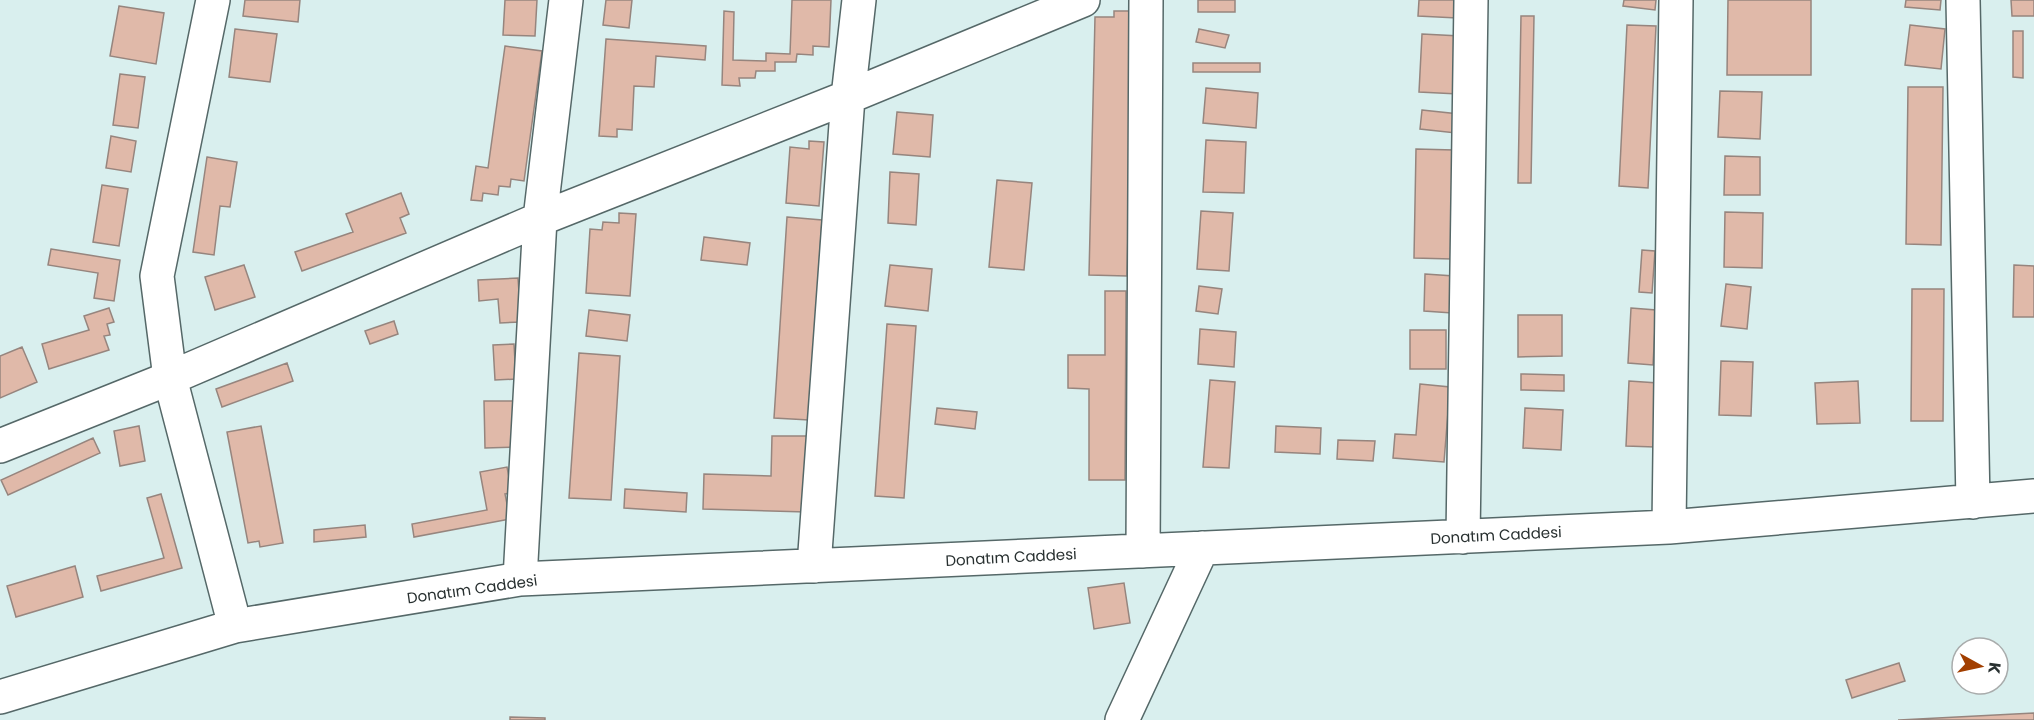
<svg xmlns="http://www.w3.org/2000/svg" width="2034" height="720" font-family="Poppins,sans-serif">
  <rect width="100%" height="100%" fill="#d9efee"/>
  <!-- building -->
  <path fill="#e0b9a9" stroke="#96857e" stroke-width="1.5" d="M 245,0 L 300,0 L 298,22 L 243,16 Z
    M 505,0 L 537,0 L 535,36 L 503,35 Z
    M 606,0 L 632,0 L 629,28 L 603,25 Z
    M 792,0 L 831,0 L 829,47 L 813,46 L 813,55 L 797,54 L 796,62 L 775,62 L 775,71 L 756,71 L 755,78 L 739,78 L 740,86 L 722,85 L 724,11 L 734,12 L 733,60 L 766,61 L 766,53 L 790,54 Z
    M 1198,0 L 1235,0 L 1235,12 L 1198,12 Z
    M 1419,0 L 1458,0 L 1457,18 L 1418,16 Z
    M 1624,0 L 1656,0 L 1655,10 L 1623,6 Z
    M 1728,0 L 1811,0 L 1811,75 L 1727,75 Z
    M 1906,0 L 1941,0 L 1940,10 L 1905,7 Z
    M 2011,0 L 2034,0 L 2034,16 L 2012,16 Z
    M 119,6 L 164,13 L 156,64 L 110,56 Z
    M 1114,11 L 1133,11 L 1127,276 L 1089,275 L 1095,17 L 1114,17 Z
    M 1521,16 L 1534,16 L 1531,183 L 1518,183 Z
    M 1627,25 L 1656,26 L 1648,188 L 1619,186 Z
    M 1910,25 L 1945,29 L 1941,69 L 1905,65 Z
    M 235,29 L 277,34 L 270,82 L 229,77 Z
    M 1199,29 L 1229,35 L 1225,48 L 1196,42 Z
    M 2013,31 L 2023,31 L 2023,78 L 2013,77 Z
    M 1422,34 L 1460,36 L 1458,94 L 1419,92 Z
    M 606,39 L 706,46 L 705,60 L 656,56 L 654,87 L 634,86 L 632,130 L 617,129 L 617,137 L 599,136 Z
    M 505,46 L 542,51 L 524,181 L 511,179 L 510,187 L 499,186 L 498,195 L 483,193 L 482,201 L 471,200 L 476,166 L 488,168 Z
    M 1193,63 L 1260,63 L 1260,72 L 1193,72 Z
    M 120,74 L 145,77 L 138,128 L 113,125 Z
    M 1908,87 L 1943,87 L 1941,245 L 1906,244 Z
    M 1206,88 L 1258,93 L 1256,128 L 1203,123 Z
    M 1720,91 L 1762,92 L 1760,139 L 1718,137 Z
    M 1422,110 L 1459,114 L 1456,133 L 1420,129 Z
    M 897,112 L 933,115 L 930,157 L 893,154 Z
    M 111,136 L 136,141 L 131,172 L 106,168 Z
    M 1206,140 L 1246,142 L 1244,193 L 1203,192 Z
    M 809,141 L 824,142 L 819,206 L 786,203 L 790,147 L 809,149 Z
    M 1416,149 L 1454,150 L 1452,259 L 1414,258 Z
    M 1725,156 L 1760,157 L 1760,195 L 1724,195 Z
    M 207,157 L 237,162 L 230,207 L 220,206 L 214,255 L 193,252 Z
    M 890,172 L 919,174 L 916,225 L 888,223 Z
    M 997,180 L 1032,183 L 1024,270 L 989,267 Z
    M 102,185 L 128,189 L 119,246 L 93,242 Z
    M 401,193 L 409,214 L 400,218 L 406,233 L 302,271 L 295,252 L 353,232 L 346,214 Z
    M 1201,211 L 1233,213 L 1229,271 L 1197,269 Z
    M 1725,212 L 1763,213 L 1762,268 L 1724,267 Z
    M 619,213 L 636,214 L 630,296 L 586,293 L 590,229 L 602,230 L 603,222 L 619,223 Z
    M 787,217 L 822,220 L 809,420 L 774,418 Z
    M 704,237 L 750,243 L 747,265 L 701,260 Z
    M 51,249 L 120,260 L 114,301 L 94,298 L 98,273 L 48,265 Z
    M 1642,250 L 1655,251 L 1652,293 L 1639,292 Z
    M 244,265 L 255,297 L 215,310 L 205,277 Z
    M 890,265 L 932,269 L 928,311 L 885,306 Z
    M 2014,265 L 2034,266 L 2034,317 L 2013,317 Z
    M 1425,274 L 1454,276 L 1452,313 L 1424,311 Z
    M 518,278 L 521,322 L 500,323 L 498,299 L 479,301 L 478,280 Z
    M 1726,284 L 1751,287 L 1747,329 L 1721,326 Z
    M 1199,286 L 1222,289 L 1218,314 L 1196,311 Z
    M 1912,289 L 1944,289 L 1943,421 L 1911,421 Z
    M 1105,291 L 1126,291 L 1125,480 L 1089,480 L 1089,389 L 1068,388 L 1068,355 L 1105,355 Z
    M 109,308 L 114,322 L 107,324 L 110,335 L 104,336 L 109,350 L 49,369 L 42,344 L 89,330 L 84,316 Z
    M 1631,308 L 1656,310 L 1653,365 L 1628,363 Z
    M 589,310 L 630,315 L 627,341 L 586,336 Z
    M 1518,315 L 1562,315 L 1562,356 L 1518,357 Z
    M 394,321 L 398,334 L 370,344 L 365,331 Z
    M 887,324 L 916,326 L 904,498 L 875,496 Z
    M 1200,329 L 1236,332 L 1234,367 L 1198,364 Z
    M 1410,330 L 1446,330 L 1446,369 L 1410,369 Z
    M 514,344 L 516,379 L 495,380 L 493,345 Z
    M 22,347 L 37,382 L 0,398 L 0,356 Z
    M 579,353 L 620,356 L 611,500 L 569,498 Z
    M 1721,361 L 1753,362 L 1751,416 L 1719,415 Z
    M 287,363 L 293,381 L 222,407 L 216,389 Z
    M 1521,374 L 1564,375 L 1564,391 L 1521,390 Z
    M 1210,380 L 1235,382 L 1229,468 L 1203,467 Z
    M 1629,381 L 1658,383 L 1655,447 L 1626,446 Z
    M 1858,381 L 1860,423 L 1817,424 L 1815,383 Z
    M 1420,384 L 1450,387 L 1444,462 L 1393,458 L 1395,434 L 1416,435 Z
    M 484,401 L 513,401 L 514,447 L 485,448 Z
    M 937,408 L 977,412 L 975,429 L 935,424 Z
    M 1525,408 L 1563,410 L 1561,450 L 1523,448 Z
    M 139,426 L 145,461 L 120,466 L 114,431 Z
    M 261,426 L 283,543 L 260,547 L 259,541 L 248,543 L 227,432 Z
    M 1276,426 L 1321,428 L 1320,454 L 1275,452 Z
    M 772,436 L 808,436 L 806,512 L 703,509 L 704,474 L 771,476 Z
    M 93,438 L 100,453 L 8,495 L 1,480 Z
    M 1338,440 L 1375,441 L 1373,461 L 1337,459 Z
    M 507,467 L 512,493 L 505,494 L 510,519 L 414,537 L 412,524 L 487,510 L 480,472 Z
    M 625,489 L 687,493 L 686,512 L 624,508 Z
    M 161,494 L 182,568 L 101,591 L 97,576 L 164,558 L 147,498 Z
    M 365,525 L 366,537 L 314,542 L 314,530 Z
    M 75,566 L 83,597 L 16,617 L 7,586 Z
    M 1124,583 L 1130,623 L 1094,629 L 1088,588 Z
    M 1899,663 L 1905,681 L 1852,698 L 1846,680 Z
    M 2034,713 L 2034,720 L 1898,720 L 1899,720 Z
    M 510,717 L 545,718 L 545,720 L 510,720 Z"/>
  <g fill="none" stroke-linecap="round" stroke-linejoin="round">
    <!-- minor casing -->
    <g stroke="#556868" stroke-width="36">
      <path id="minor" d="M 213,0 L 157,276 L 170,378 L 235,626
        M 1963,0 L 1973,502
        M 0,446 L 170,378 L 540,219 L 848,97 L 1083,0
        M 1669,527 L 1676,0
        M 1463,537 L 1471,0
        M 1143,551 L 1146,0
        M 814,566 L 848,97 L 859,0
        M 520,579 L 540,219 L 566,0
        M 0,697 L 235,626 L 520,579 L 1669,527 L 2034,496
        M 1122,720 L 1202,548"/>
    </g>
    <!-- minor -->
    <use href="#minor" stroke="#fff" stroke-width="33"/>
  </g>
  <g text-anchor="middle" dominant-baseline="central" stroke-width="5" stroke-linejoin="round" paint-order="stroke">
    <!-- street labels -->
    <g font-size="15" fill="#283030" stroke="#fff">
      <text transform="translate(1496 535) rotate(-3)">Donatım Caddesi</text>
      <text transform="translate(1011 557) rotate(-3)">Donatım Caddesi</text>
      <text transform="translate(472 589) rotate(-8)">Donatım Caddesi</text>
    </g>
  </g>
  <!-- north arrow -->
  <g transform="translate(1980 666) rotate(98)"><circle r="28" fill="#ffffff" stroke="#a9acac" stroke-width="1.5"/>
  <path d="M0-4.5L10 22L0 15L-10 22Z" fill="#a23f00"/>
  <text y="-9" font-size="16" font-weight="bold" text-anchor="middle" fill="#283030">K</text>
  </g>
</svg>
